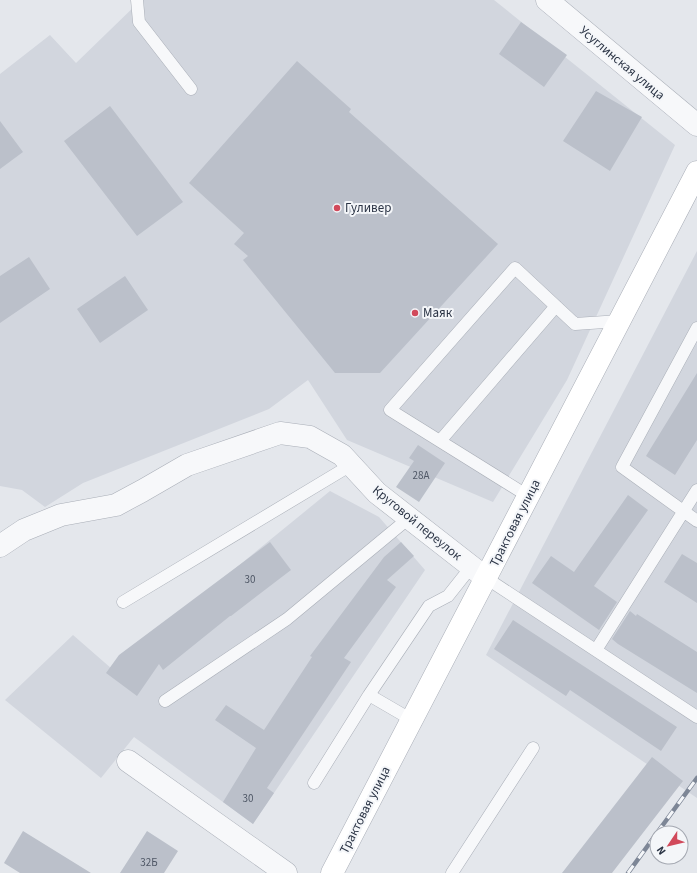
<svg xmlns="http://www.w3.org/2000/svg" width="697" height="873" font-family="'Source Sans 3',sans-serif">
  <rect width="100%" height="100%" fill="#e4e7ec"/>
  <!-- built -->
  <path fill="#d2d6de" d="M 141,0 L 494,0 L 675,145 L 567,380 L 493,502 L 347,440 L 308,380 L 269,409 L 83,483 L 45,507 L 22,490 L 0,486 L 0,74 L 50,35 L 76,63 Z
    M 697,251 L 697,798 L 486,655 Z
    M 330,491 L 379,517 L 425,570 L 253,824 L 134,737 L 101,778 L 5,700 L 73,635 L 112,669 Z"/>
  <!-- building -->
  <path fill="#bbc0ca" d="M 521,22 L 567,55 L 544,87 L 499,54 Z
    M 297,61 L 351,109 L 349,112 L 498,244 L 380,373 L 335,373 L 243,260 L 248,256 L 234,244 L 244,233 L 189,183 Z
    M 596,91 L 642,117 L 610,171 L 563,141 Z
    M 110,106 L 183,202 L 137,236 L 64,141 Z
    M 0,121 L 23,152 L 0,169 Z
    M 29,257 L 50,289 L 0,323 L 0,276 Z
    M 125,276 L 148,310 L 100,343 L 77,309 Z
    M 697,373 L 697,440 L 675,475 L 646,456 Z
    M 418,445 L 445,463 L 419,502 L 396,487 L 414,461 L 409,458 Z
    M 628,495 L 648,510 L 594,586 L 617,602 L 599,630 L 532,583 L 551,556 L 574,572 Z
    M 270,542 L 291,570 L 231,616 L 230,616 L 163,670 L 159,664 L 137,696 L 106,673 L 119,655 Z
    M 401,542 L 414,556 L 387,580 L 396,587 L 344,658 L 351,662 L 267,788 L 274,793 L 253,824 L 223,802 L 256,748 L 215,720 L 226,705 L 264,730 L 312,657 L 310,656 L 384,557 Z
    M 682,554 L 697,563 L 697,603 L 664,582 Z
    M 630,611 L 636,616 L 637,614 L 697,652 L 697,693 L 618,644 L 612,639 Z
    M 513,620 L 677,727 L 661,751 L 570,690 L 566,696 L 494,649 Z
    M 652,757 L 683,781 L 612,873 L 562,873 Z
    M 23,831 L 91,873 L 20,873 L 4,863 Z
    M 147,831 L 178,851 L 164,873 L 120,873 Z"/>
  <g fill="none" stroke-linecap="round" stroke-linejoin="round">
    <!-- service casing -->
    <g stroke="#a9aeb7" stroke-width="13">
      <path id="service" d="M 137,0 L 139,22 L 191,89
        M 697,328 L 622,467 L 697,521
        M 440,441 L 556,306
        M 528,496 L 390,410 L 515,268 L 575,324 L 620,321
        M 486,578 L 697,717
        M 123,602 L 351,465
        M 596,650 L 697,490
        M 369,695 L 412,720
        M 165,701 L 287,619 L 409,518
        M 314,783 L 369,695 L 429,606 L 448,596 L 471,567
        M 452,873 L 533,748"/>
    </g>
    <!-- minor casing -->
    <g stroke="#a9aeb7" stroke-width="23">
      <path id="minor" d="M 547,0 L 697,125
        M 0,546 L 24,530 L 61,515 L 116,505 L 142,491 L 187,465 L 280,433 L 310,437 L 342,455 L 377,493 L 486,578
        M 128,761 L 286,873"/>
    </g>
    <!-- secondary casing -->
    <g stroke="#a9aeb7" stroke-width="23">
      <path id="secondary" d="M 332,873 L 697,172"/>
    </g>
    <!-- service -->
    <use href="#service" stroke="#f7f8fa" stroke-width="12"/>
    <!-- minor -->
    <use href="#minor" stroke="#f7f8fa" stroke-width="22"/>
    <!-- secondary -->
    <use href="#secondary" stroke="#fff" stroke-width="22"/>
    <!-- rail casing -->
    <g stroke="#7d8696" stroke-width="4.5">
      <path id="rail" d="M 657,833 L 697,778
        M 628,873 L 657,833"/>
    </g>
    <!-- rail -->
    <use href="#rail" stroke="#f4f6f9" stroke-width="3" stroke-dasharray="9" stroke-linecap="butt"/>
  </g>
  <!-- markers -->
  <g fill="#d1495b" stroke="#f4f6f9" stroke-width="1.5">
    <circle cx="337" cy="208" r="4"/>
    <circle cx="415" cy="313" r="4"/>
  </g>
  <g text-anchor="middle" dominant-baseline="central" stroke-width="4" stroke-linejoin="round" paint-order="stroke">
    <!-- number labels -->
    <g font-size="11" fill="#4f5766">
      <text x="421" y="475">28А</text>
      <text x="250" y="579">30</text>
      <text x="248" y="798">30</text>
      <text x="149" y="862">32Б</text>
    </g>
    <!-- street labels -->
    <g font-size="13" fill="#2b3445" stroke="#f4f6f9">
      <text transform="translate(622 63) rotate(40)">Усуглинская улица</text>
      <text transform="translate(417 523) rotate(39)">Круговой переулок</text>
      <text transform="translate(515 523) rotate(-63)">Трактовая улица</text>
      <text transform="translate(365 810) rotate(-63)">Трактовая улица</text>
    </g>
    <!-- poi labels -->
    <g font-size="13" fill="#2b3445" stroke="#f4f6f9" text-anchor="start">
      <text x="345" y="208">Гуливер</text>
      <text x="423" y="313">Маяк</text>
    </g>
  </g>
  <!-- north arrow -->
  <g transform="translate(669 845) rotate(235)"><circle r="19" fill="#f4f6f9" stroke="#a4a8b1"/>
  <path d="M0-3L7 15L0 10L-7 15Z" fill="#d1495b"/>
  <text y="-6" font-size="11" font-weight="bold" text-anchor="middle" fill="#2b3445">N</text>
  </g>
</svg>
